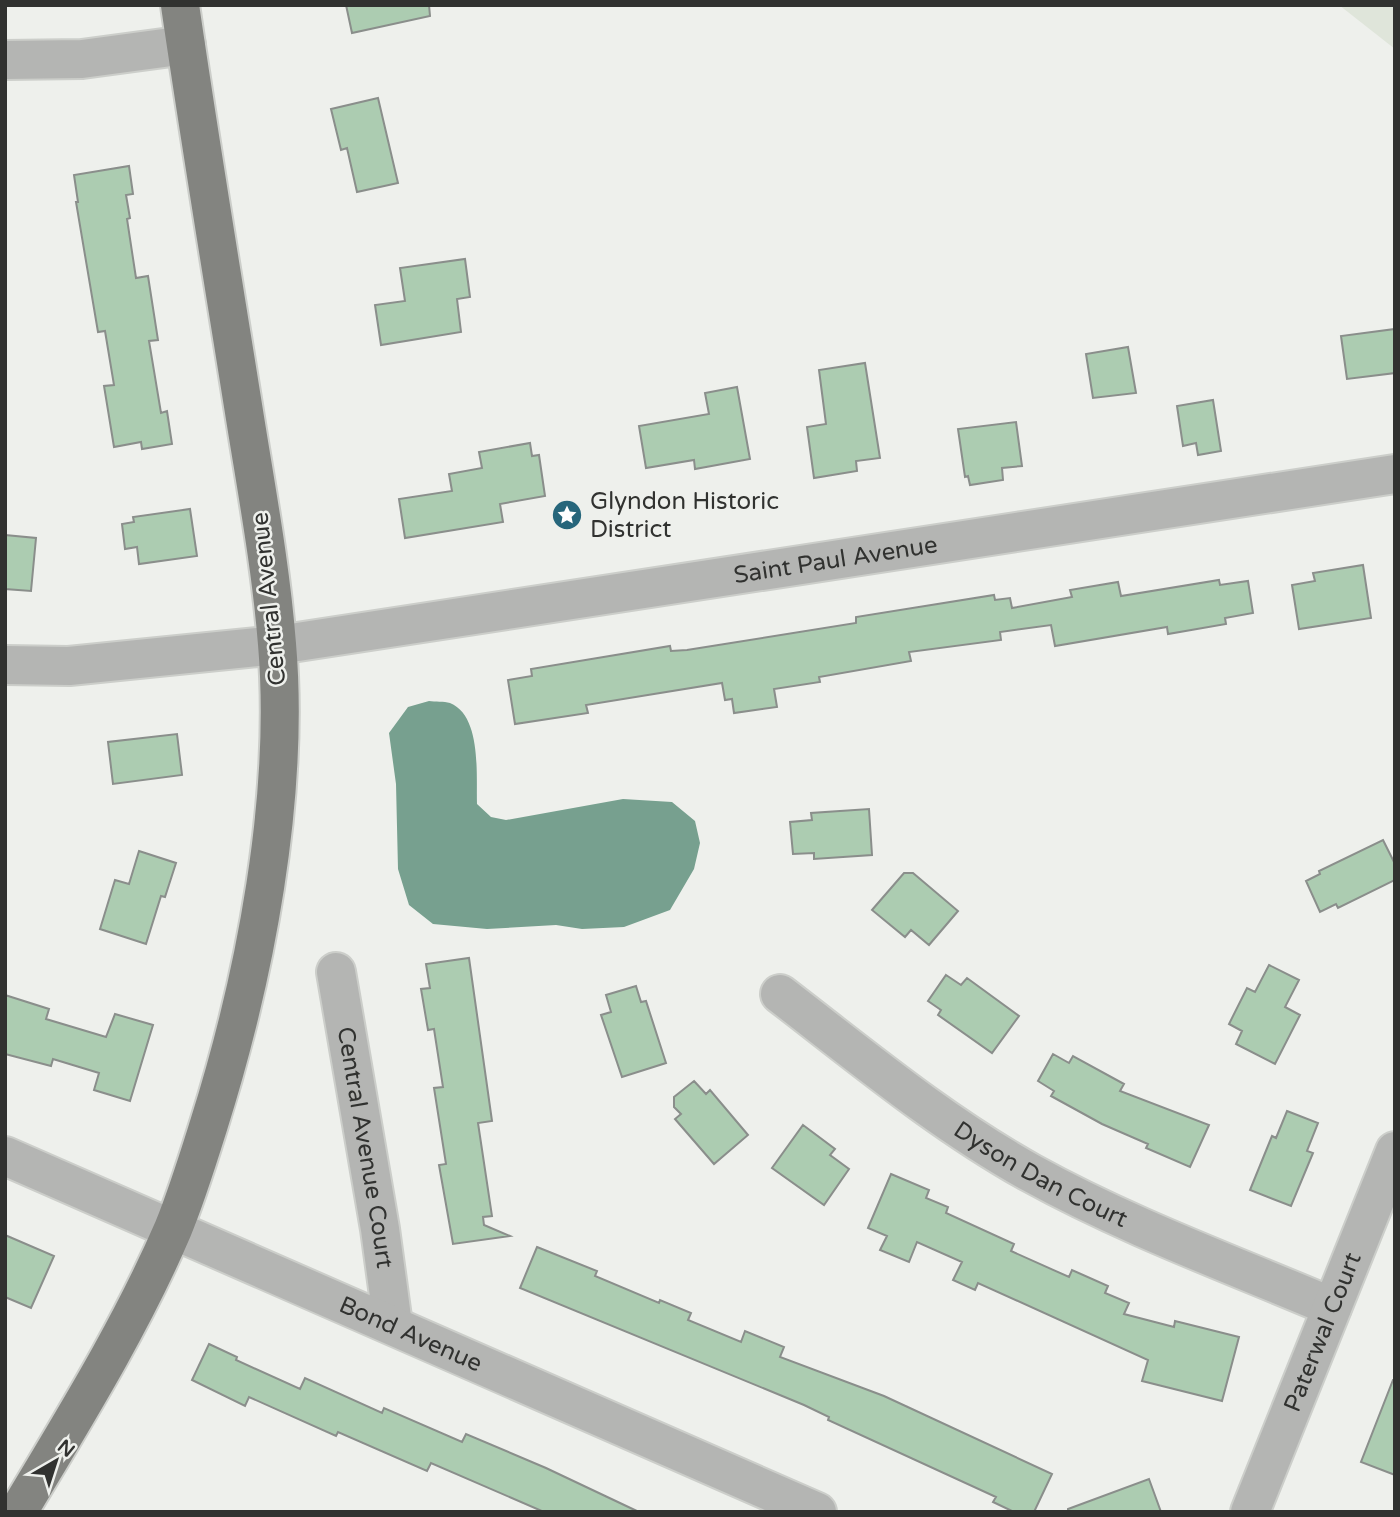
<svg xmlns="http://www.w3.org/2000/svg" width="1400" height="1517" font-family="'Varela Round',sans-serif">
  <rect width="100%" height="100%" fill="#eef0ec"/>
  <!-- built -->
  <path fill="#dfe5da" d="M 1339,5 L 1395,5 L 1395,49 Z"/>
  <!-- water -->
  <path fill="#77a08f" d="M 429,701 C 435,702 444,701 450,703 C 482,716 476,776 477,804 L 491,817 L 506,820 L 623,799 L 672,802 L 695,821 L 700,843 L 694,869 L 670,910 L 624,927 L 582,929 L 556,925 L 487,929 L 433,924 L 409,905 L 398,869 L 396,784 L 389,733 L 408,707 Z"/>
  <!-- building -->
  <path fill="#acccb1" stroke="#8a8e8b" stroke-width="2" d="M 346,5 L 429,5 L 430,16 L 352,33 Z
    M 378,98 L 398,183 L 357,192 L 347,148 L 341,150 L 331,109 Z
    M 129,166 L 133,194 L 126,195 L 130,218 L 127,219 L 136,278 L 148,276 L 158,340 L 149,341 L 161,413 L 167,411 L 172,444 L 142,449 L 141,442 L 114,447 L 104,386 L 114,385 L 105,331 L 98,332 L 76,202 L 78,202 L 74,175 Z
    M 465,259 L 470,297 L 457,299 L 461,332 L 381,345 L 375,305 L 405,301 L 400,268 Z
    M 1395,329 L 1395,373 L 1347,379 L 1341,336 Z
    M 1128,347 L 1136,393 L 1093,398 L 1086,354 Z
    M 865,363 L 880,458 L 856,461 L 857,471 L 814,478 L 807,427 L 826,424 L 819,370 Z
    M 737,387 L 750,459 L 695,469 L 694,460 L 646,468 L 639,426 L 709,414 L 705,393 Z
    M 1213,400 L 1221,451 L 1198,455 L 1196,443 L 1183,446 L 1177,406 Z
    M 1016,422 L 1022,466 L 1002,468 L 1003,480 L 970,485 L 968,476 L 965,477 L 958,429 Z
    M 530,443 L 532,456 L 539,455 L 545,496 L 500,504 L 503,522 L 405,538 L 399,499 L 452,491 L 449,474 L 482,468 L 479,452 Z
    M 190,509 L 197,556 L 139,564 L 137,547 L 125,549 L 122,524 L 134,522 L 133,517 Z
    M 5,535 L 36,538 L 31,591 L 5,589 Z
    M 1363,565 L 1371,618 L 1299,629 L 1292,585 L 1315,581 L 1313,573 Z
    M 1219,580 L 1220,585 L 1248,581 L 1253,613 L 1225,618 L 1226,624 L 1168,634 L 1167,627 L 1055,646 L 1051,625 L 1000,632 L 1001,640 L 909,652 L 911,661 L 819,677 L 820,682 L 774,689 L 777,707 L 734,713 L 732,699 L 725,700 L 722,683 L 586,705 L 588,713 L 515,724 L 508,680 L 532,676 L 531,669 L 670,646 L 671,651 L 687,650 L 856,623 L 856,617 L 994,595 L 995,600 L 1010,598 L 1012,608 L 1072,597 L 1070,590 L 1118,582 L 1121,596 Z
    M 177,734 L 182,775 L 113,784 L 108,742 Z
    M 869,809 L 872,855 L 814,859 L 814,853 L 793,854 L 790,822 L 812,820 L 811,813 Z
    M 1383,840 L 1395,864 L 1395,880 L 1338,908 L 1336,904 L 1320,912 L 1306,881 L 1320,874 L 1319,871 Z
    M 139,851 L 176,863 L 165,897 L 161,896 L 146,944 L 100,929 L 115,880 L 129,884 Z
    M 904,873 L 913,873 L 958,911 L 929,945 L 911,930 L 905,937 L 872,910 Z
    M 469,958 L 492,1121 L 478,1123 L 492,1216 L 483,1217 L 484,1225 L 510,1236 L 453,1244 L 439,1165 L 446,1164 L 434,1088 L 443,1087 L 434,1029 L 428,1030 L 421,989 L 430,988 L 426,964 Z
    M 1269,965 L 1299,980 L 1285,1007 L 1300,1015 L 1275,1064 L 1236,1044 L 1242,1031 L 1229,1024 L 1247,988 L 1255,992 Z
    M 946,975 L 961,985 L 967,978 L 1019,1016 L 992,1053 L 938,1015 L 941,1010 L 928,1001 Z
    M 636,986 L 641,1002 L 646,1001 L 666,1063 L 622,1077 L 601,1015 L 611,1012 L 606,995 Z
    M 5,995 L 49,1009 L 46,1019 L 106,1037 L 115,1014 L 153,1025 L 130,1101 L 94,1090 L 99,1073 L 53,1059 L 51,1066 L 5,1054 Z
    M 1053,1054 L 1069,1063 L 1073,1056 L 1124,1084 L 1120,1091 L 1209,1125 L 1190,1167 L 1146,1148 L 1148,1144 L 1102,1124 L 1051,1096 L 1054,1091 L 1038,1081 Z
    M 694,1081 L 706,1094 L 710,1090 L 748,1135 L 714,1164 L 675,1119 L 681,1114 L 674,1107 L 674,1097 Z
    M 1287,1111 L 1318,1123 L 1307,1151 L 1313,1153 L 1291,1206 L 1250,1190 L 1272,1136 L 1276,1138 Z
    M 803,1125 L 835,1149 L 830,1155 L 849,1169 L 824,1205 L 772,1168 Z
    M 891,1174 L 929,1190 L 926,1198 L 948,1207 L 946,1213 L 1014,1244 L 1011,1251 L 1069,1277 L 1072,1270 L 1108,1286 L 1105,1293 L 1129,1303 L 1124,1314 L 1174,1327 L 1175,1321 L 1239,1337 L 1222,1401 L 1142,1381 L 1148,1360 L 978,1283 L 975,1290 L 953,1280 L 962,1262 L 917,1242 L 909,1262 L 880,1250 L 887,1236 L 868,1228 Z
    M 5,1235 L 54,1256 L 31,1308 L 5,1297 Z
    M 537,1247 L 597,1271 L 595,1276 L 659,1303 L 660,1300 L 691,1313 L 688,1320 L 741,1342 L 745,1331 L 784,1347 L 780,1357 L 884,1396 L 1052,1474 L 1034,1512 L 1014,1512 L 993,1502 L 996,1497 L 828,1420 L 829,1417 L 804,1405 L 520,1288 Z
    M 209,1344 L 237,1357 L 236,1360 L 300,1389 L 305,1378 L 382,1413 L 384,1408 L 462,1442 L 466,1434 L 546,1468 L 639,1512 L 544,1512 L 431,1463 L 427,1471 L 338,1432 L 336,1436 L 249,1397 L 245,1406 L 192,1380 Z
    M 1393,1380 L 1395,1380 L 1395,1475 L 1361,1462 Z
    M 1149,1479 L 1161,1512 L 1068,1512 L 1068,1509 Z"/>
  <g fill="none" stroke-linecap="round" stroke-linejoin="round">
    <!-- minor casing -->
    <g stroke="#ccceca" stroke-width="42">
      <g id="minor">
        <path d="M 5,60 L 82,59 L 186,45"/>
        <path id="s1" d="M 5,665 L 69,666 L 278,645 L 1395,474"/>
        <path id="s2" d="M 336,972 L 380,1229 L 393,1325"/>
        <path id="s3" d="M 780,994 C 862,1057 941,1123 1031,1173 C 1127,1226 1231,1264 1332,1307"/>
        <path id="s4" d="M 5,1156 L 817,1512"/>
        <path id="s5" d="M 1250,1512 L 1395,1151"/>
      </g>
    </g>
    <!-- major casing -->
    <g stroke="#ccceca" stroke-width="42">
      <path id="major" d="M 18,1512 C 73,1420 131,1327 173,1229 C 187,1195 198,1159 209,1124 C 255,978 290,797 277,644 C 271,568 257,493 245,418 C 223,280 200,143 180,5"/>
    </g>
    <!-- minor -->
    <use href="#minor" stroke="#b4b5b3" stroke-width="38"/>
    <!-- major -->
    <use href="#major" stroke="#838480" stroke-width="38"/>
  </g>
  <!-- icons -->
  <defs>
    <g id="sight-disc" transform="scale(1.575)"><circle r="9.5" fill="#26667b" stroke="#eef0ec"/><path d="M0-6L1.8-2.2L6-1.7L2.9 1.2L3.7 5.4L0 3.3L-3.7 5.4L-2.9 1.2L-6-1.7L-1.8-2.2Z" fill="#fff"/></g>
  </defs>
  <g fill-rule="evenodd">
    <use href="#sight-disc" x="567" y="515"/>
  </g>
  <g text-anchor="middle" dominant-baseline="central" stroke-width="5" stroke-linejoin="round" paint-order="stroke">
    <!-- poi labels -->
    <g font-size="24" fill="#313230" stroke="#eef0ec" text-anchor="start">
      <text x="590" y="501">Glyndon Historic<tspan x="590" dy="28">District</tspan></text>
    </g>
    <!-- street labels -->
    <g font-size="24" fill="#313230" stroke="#eef0ec">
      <text stroke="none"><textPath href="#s1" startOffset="838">Saint Paul Avenue</textPath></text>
      <text transform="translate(269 599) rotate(-96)">Central Avenue</text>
      <text stroke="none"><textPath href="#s2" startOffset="178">Central Avenue Court</textPath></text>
      <text stroke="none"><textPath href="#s3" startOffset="318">Dyson Dan Court</textPath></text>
      <text stroke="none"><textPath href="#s5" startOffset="194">Paterwal Court</textPath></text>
      <text stroke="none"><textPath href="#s4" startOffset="443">Bond Avenue</textPath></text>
    </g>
  </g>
  <!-- border -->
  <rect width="1400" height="1517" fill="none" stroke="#313230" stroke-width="14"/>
  <!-- north arrow -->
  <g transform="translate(56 1461) rotate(39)" stroke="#eef0ec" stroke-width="5" paint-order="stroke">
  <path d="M0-5L12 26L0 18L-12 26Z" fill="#313230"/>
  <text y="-10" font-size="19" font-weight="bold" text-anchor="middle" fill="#313230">N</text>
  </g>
</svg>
